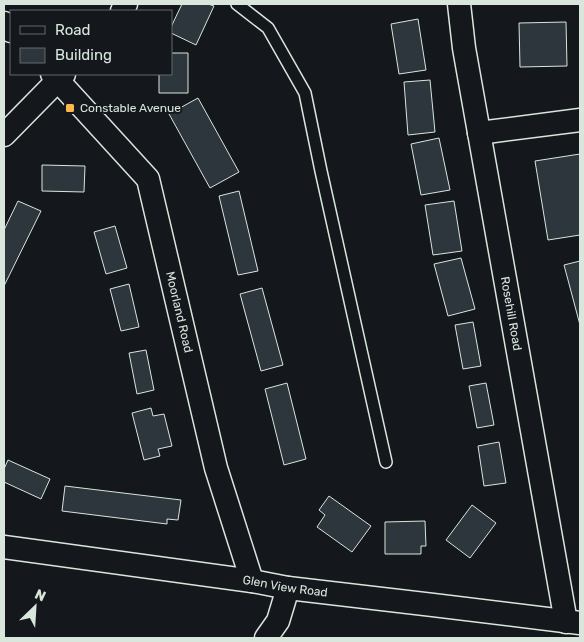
<svg xmlns="http://www.w3.org/2000/svg" width="584" height="642" font-family="Rubik,sans-serif">
  <rect width="100%" height="100%" fill="#14181c"/>
  <!-- building -->
  <path fill="#2c363c" stroke="#d8e6dc" d="M 182,4 L 208,4 L 214,6 L 196,45 L 171,33 L 171,27 Z
    M 418,19 L 426,70 L 399,74 L 391,24 Z
    M 566,22 L 567,66 L 520,67 L 519,23 Z
    M 171,53 L 188,53 L 188,93 L 159,93 L 159,74 L 171,74 Z
    M 430,80 L 435,132 L 408,135 L 404,82 Z
    M 198,98 L 239,172 L 210,188 L 169,114 Z
    M 439,138 L 450,190 L 421,195 L 411,144 Z
    M 580,154 L 580,235 L 548,240 L 535,161 Z
    M 42,165 L 85,166 L 84,192 L 42,191 Z
    M 239,191 L 258,271 L 238,275 L 219,196 Z
    M 18,201 L 41,211 L 4,286 L 4,230 Z
    M 454,201 L 462,251 L 433,255 L 425,205 Z
    M 115,226 L 127,268 L 106,274 L 94,232 Z
    M 461,258 L 475,309 L 448,316 L 434,264 Z
    M 580,261 L 580,325 L 564,265 Z
    M 129,284 L 139,327 L 121,331 L 110,289 Z
    M 262,288 L 283,365 L 261,371 L 240,294 Z
    M 473,322 L 481,366 L 463,369 L 455,325 Z
    M 146,350 L 154,390 L 137,394 L 129,353 Z
    M 287,383 L 306,459 L 284,465 L 265,389 Z
    M 486,383 L 494,425 L 477,428 L 469,386 Z
    M 151,408 L 153,416 L 164,414 L 172,446 L 158,449 L 160,456 L 144,460 L 132,413 Z
    M 499,442 L 506,483 L 484,486 L 478,446 Z
    M 8,460 L 50,479 L 41,499 L 4,482 L 4,469 Z
    M 65,486 L 181,500 L 178,520 L 167,519 L 167,524 L 62,511 Z
    M 329,496 L 371,526 L 352,552 L 317,527 L 325,515 L 319,510 Z
    M 472,505 L 496,523 L 470,558 L 446,540 Z
    M 425,521 L 426,546 L 421,546 L 421,554 L 385,554 L 385,522 Z"/>
  <g fill="none" stroke-linecap="round" stroke-linejoin="round">
    <!-- lane casing -->
    <g stroke="#d8e6dc" stroke-width="14">
      <path id="lane" d="M 237,4 L 268,28 L 305,93 L 321,171 L 386,462"/>
    </g>
    <!-- street casing -->
    <g stroke="#d8e6dc" stroke-width="25">
      <g id="street">
        <path id="s1" d="M 459,4 L 464,48 L 566,622"/>
        <path d="M 122,11 L 126,4"/>
        <path d="M 4,23 L 11,31"/>
        <path id="s2" d="M 52,74 L 148,179 L 216,468 L 252,581"/>
        <path d="M 479,133 L 580,120"/>
        <path d="M 4,135 L 64,74"/>
        <path id="s3" d="M 4,547 L 252,581 L 288,588 L 433,605 L 580,623"/>
        <path d="M 266,638 L 278,621 L 288,588"/>
      </g>
    </g>
    <!-- lane -->
    <use href="#lane" stroke="#14181c" stroke-width="11"/>
    <!-- street -->
    <use href="#street" stroke="#14181c" stroke-width="22"/>
  </g>
  <!-- markers -->
  <rect fill="#ffb74d" stroke="#14181c" stroke-width="2" x="65" y="103" width="10" height="10" rx="2.5"/>
  <g text-anchor="middle" dominant-baseline="central" stroke-width="4" stroke-linejoin="round" paint-order="stroke">
    <!-- poi labels -->
    <g font-size="12" fill="#d8e6dc" stroke="#14181c" text-anchor="start">
      <text x="80" y="108">Constable Avenue</text>
    </g>
    <!-- street labels -->
    <g font-size="12" fill="#d8e6dc" stroke="#14181c">
      <text stroke="none"><textPath href="#s2" startOffset="279">Moorland Road</textPath></text>
      <text stroke="none"><textPath href="#s1" startOffset="314">Rosehill Road</textPath></text>
      <text stroke="none"><textPath href="#s3" startOffset="284">Glen View Road</textPath></text>
    </g>
  </g>
  <!-- border -->
  <rect width="584" height="642" fill="none" stroke="#d8e6dc" stroke-width="10"/>
  <!-- legend -->
  <rect x="10" y="10" width="162" height="65" fill="#14181c" stroke="#626a69"/>
  <rect x="20" y="26" width="25" height="8" fill="#14181c" stroke="#626a69"/>
  <text x="55" y="35" font-size="15" fill="#d8e6dc">Road</text>
  <rect x="20" y="48" width="25" height="15" fill="#2c363c" stroke="#626a69"/>
  <text x="55" y="60" font-size="15" fill="#d8e6dc">Building</text>
  <!-- north arrow -->
  <g transform="translate(35 607) rotate(25)" stroke="#14181c" stroke-width="4" paint-order="stroke">
  <path d="M0-4L9 19L0 12L-9 19Z" fill="#d8e6dc"/>
  <text y="-8" font-size="14" font-weight="bold" text-anchor="middle" fill="#d8e6dc">N</text>
  </g>
</svg>
